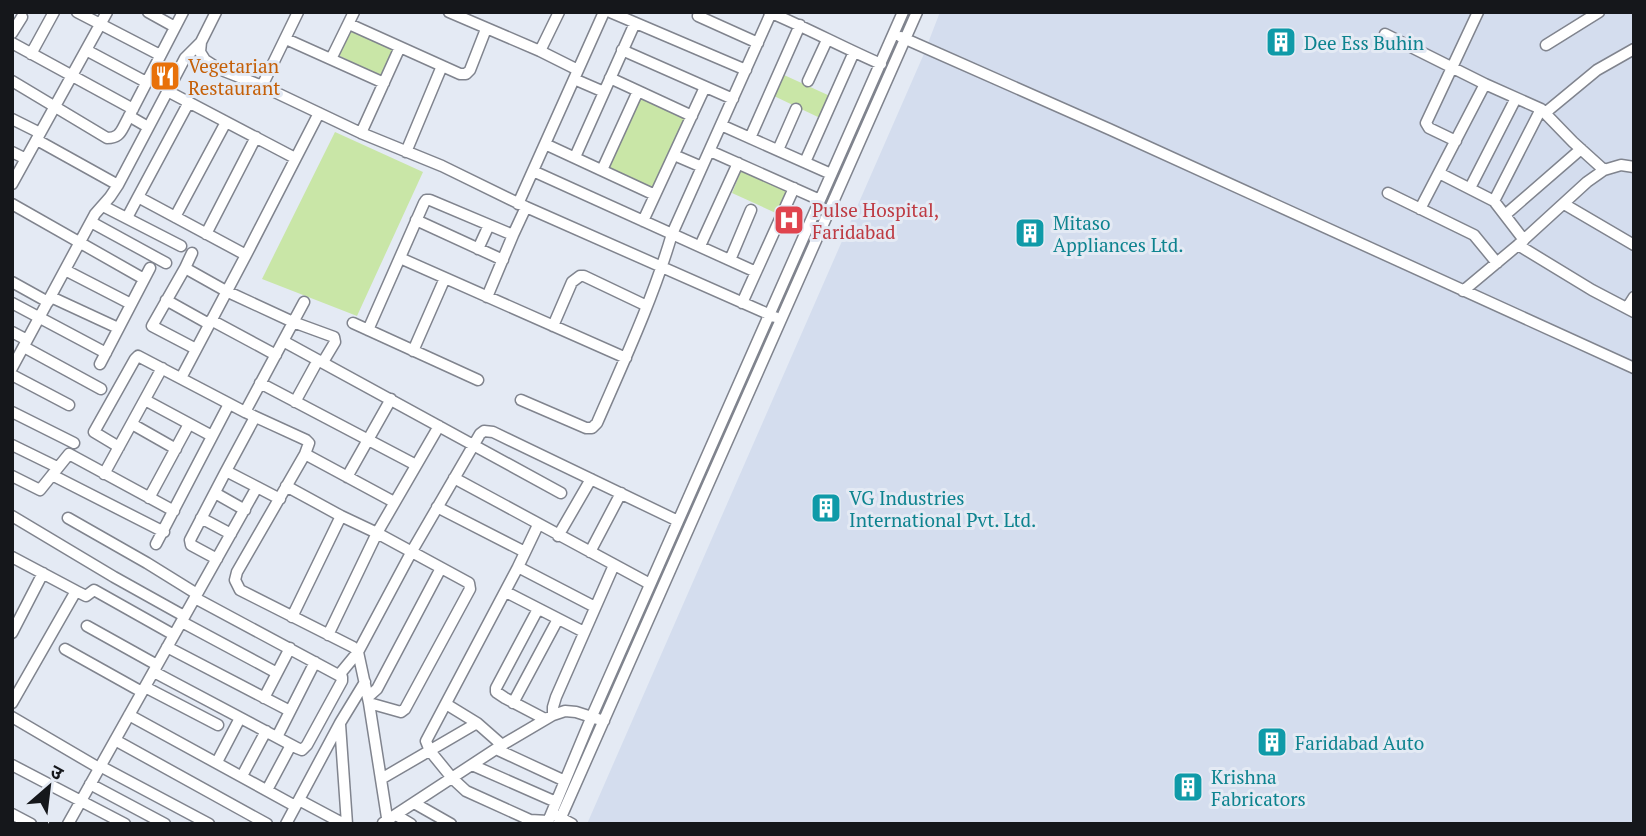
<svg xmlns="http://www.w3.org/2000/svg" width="1646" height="836" font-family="'PT Serif','Noto Sans Devanagari',serif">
  <rect width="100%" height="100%" fill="#e4eaf4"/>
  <!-- built -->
  <path fill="#d4ddee" d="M 940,12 L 1634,12 L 1634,824 L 587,824 L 923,56 Z"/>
  <!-- green -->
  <path fill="#c9e6a7" d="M 351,29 L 393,49 L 380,76 L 338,55 Z
    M 784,75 L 830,96 L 820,118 L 774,96 Z
    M 639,96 L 687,118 L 654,189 L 607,167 Z
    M 335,132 L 423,172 L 357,316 L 262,279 Z
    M 741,171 L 788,192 L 778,214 L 732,193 Z"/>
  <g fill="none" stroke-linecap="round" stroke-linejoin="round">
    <!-- minor casing -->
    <g stroke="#80848e" stroke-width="13">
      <path id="minor" d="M 77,12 L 160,55
        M 148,12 L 175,27
        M 216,12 L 201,42 L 200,52 L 205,60 L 219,69 L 262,86 L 361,133 L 442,166 L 526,207 L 775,317
        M 449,12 L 540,51 L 578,70
        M 610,12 L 746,70
        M 769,12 C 807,28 844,48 881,64
        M 698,16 L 758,43
        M 349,24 L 460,74 L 466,74 L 470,70 L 486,29
        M 12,33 L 22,17
        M 1385,34 L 1485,84 L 1541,109
        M 901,37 L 1109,129 L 1634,368
        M 286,39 L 384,83
        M 12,43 L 133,109
        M 1546,45 L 1599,12
        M 86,50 L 146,82
        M 622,50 L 733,99
        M 540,51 L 559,12
        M 31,54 L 54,12
        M 331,59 L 354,12
        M 610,78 L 692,116
        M 574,79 L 604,92
        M 12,81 L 107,138 C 117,138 120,134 124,126 L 183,12
        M 808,81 L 827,40
        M 262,86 L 298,12
        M 173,94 L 295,158
        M 189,102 L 138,197 L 246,255
        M 1545,113 L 1597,70 L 1634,49
        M 129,116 L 148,127
        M 12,119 L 40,133
        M 721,125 L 831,174
        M 361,133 L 400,47
        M 750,138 L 800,25
        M 37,140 L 118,185
        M 1456,141 L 1429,128 L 1426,123 L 1478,12
        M 545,144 L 655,195
        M 778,150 L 796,109
        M 710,151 L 820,200
        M 12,152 L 26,159
        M 406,152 L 442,66
        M 674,155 L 702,167
        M 575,157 L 635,23
        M 805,162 L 854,52
        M 602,170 L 638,91
        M 533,171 L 756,272
        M 1439,173 L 1494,201 L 1524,240
        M 12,184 L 107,12
        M 1470,188 L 1516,98
        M 1388,193 L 1474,235 L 1497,263
        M 1494,201 L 1541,109 L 1573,142 L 1604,170
        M 12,204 L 144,279
        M 518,204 L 604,12
        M 1564,204 L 1634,245
        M 103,206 L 181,246
        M 1420,209 L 1485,84
        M 129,214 L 138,197
        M 1505,215 L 1581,149
        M 175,217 L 226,122
        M 416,220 L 503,260
        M 643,221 L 705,87
        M 91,222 L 166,263
        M 206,234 L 256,137
        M 513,235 L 526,207
        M 1518,245 L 1592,290 L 1634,312
        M 700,246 L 738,163
        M 478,249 L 489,225
        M 400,258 L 626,358
        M 730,260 L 751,210
        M 185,268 L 192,253
        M 65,270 L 131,304
        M 12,282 L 48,302
        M 1463,291 L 1518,245 L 1587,182 L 1604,170 L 1621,165 L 1634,167
        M 51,297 L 118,328
        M 166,300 L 209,324
        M 12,303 L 106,353
        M 742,303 L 794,188
        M 1627,308 L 1634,297
        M 211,320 L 276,355
        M 353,323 L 478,380
        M 553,326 L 572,282 L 580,276 L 584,276 L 647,306
        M 368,330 L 424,203 L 426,200 L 430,200 L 513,235 L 487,297
        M 12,332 L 27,340
        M 283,341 L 561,493
        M 24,347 L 101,389
        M 196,349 L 152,326 L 185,268 L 226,291 L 293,322 L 334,337 L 335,342 L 323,362
        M 413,351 L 445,278
        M 100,364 L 150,268
        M 12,368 L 95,214 L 110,197 L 118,185 L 185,58 L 201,42
        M 12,375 L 69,405
        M 181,378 L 246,255 L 319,113
        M 260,383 L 416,465
        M 145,400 L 212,436
        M 521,400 L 586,428 L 592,428 L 597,423 C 624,361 653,299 672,234 L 771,13
        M 295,402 L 318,360
        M 12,412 L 74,443
        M 245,412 L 304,302
        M 255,417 L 226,471 L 257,487
        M 132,424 L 176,449
        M 12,445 L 57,467
        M 119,447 L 94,432 L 135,359 L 138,356 L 245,412 L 306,440 L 309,443 L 305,454 L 237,572 L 235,580 L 240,590 L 353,647 L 358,652 L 369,703 L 388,824
        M 305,454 L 394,502
        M 104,474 L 162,368
        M 52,475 L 164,532
        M 12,476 L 40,490 L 69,454 L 174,511
        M 347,477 L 391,399
        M 454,478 L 650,584
        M 286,486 L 341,516 L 377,533 L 469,583 L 470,589 L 405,709 L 401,712 L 369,703
        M 215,493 L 245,510
        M 149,498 L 189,424
        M 437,507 L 525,552
        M 12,516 L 114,577 L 184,616
        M 68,518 L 147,563 L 197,594
        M 201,518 L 231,534
        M 538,525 L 518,567 L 595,607
        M 558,536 L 591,479
        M 156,544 L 229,404
        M 590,552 L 621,493
        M 12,557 L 76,591 L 12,703
        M 217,559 L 191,545 L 190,540 L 226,471
        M 518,567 L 426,741 L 430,751 L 452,778 L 466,791 L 530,820 L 548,821
        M 76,591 L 86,596 L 94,590 L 174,635
        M 506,592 L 584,632
        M 538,609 L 496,688 L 496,692 L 505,698 L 545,719
        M 292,617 L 341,516
        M 182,622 L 277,673
        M 87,626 L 157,665
        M 12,633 L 43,573
        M 328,635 L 377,533 L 439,426
        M 167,647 L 290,711
        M 65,649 L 142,692
        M 154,672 L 297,748 L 302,750 L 307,745 L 342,681 L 342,677 L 195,598
        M 339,675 L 358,652 L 412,551 L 480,434 L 484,431 L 493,432 L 678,521
        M 145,687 L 218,725
        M 368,697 L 377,689 L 441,568
        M 264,698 L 290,648
        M 513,703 L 558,619
        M 446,704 L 477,723 L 502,745
        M 129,715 L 295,806
        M 553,715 L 553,707 L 556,697 L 614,565
        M 12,717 L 99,768
        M 340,724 L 347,824
        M 277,737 L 315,662
        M 115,740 L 267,824
        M 496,749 L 565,781
        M 217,762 L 240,718
        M 12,765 L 125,824
        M 472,765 L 556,802
        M 100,766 L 209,824
        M 242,776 L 266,731
        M 381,779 L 477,723
        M 90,784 L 165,824
        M 267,790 L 291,745
        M 299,800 L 344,824
        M 414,803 L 451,824
        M 12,814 L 31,824
        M 396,815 L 411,824
        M 555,815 L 572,824
        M 383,823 L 502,745 L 553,715 L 565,711 L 576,712 L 604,721
        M 68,824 L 257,487 L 280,499
        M 286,824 L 340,723 L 365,682
        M 547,824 L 592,716 L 903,12
        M 558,824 L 917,12"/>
    </g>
    <!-- minor -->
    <use href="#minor" stroke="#fff" stroke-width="10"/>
  </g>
  <!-- icons -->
  <defs>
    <g id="building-square" transform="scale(1.575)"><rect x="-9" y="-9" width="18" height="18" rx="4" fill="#0f9aa8" stroke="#e4eaf4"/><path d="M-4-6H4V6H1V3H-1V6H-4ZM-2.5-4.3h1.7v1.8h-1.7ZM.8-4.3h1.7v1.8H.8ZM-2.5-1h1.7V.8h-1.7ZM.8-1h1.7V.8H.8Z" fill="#fff"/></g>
    <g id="restaurant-square" transform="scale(1.575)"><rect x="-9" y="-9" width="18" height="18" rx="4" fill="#e8710a" stroke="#e4eaf4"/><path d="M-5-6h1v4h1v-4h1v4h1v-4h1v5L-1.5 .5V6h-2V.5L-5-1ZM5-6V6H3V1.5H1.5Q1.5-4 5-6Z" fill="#fff"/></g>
    <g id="hospital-square" transform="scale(1.575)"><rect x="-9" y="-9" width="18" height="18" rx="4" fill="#e0444e" stroke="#e4eaf4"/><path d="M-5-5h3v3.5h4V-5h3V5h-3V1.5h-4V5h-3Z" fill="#fff"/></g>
  </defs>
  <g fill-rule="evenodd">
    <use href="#building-square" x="1281" y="42"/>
    <use href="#restaurant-square" x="165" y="76"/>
    <use href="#hospital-square" x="789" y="220"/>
    <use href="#building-square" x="1030" y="233"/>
    <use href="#building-square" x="826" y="508"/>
    <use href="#building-square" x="1272" y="742"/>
    <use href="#building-square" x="1188" y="787"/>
  </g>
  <g text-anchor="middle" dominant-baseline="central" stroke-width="6" stroke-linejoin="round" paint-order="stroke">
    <!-- culture labels -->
    <g font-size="19" fill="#0d838f" stroke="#e4eaf4" text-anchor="start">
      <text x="1304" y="42">Dee Ess Buhin</text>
      <text x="1053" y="222">Mitaso<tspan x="1053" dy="22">Appliances Ltd.</tspan></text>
      <text x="849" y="497">VG Industries<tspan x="849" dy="22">International Pvt. Ltd.</tspan></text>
      <text x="1295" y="742">Faridabad Auto</text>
      <text x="1211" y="776">Krishna<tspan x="1211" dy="22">Fabricators</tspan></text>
    </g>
    <!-- food labels -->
    <g font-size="19" fill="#c56008" stroke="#e4eaf4" text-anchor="start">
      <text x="188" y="65">Vegetarian<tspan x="188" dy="22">Restaurant</tspan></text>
    </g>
    <!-- health labels -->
    <g font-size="19" fill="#be3a42" stroke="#e4eaf4" text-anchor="start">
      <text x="812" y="209">Pulse Hospital,<tspan x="812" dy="22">Faridabad</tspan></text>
    </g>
  </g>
  <!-- border -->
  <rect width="1646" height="836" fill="none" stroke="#15171b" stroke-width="28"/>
  <!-- north arrow -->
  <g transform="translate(49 787) rotate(28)" stroke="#e4eaf4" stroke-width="5" paint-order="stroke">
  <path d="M0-5L12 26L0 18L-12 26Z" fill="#15171b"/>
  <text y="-10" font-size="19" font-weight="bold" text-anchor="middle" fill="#15171b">उ</text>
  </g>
</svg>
